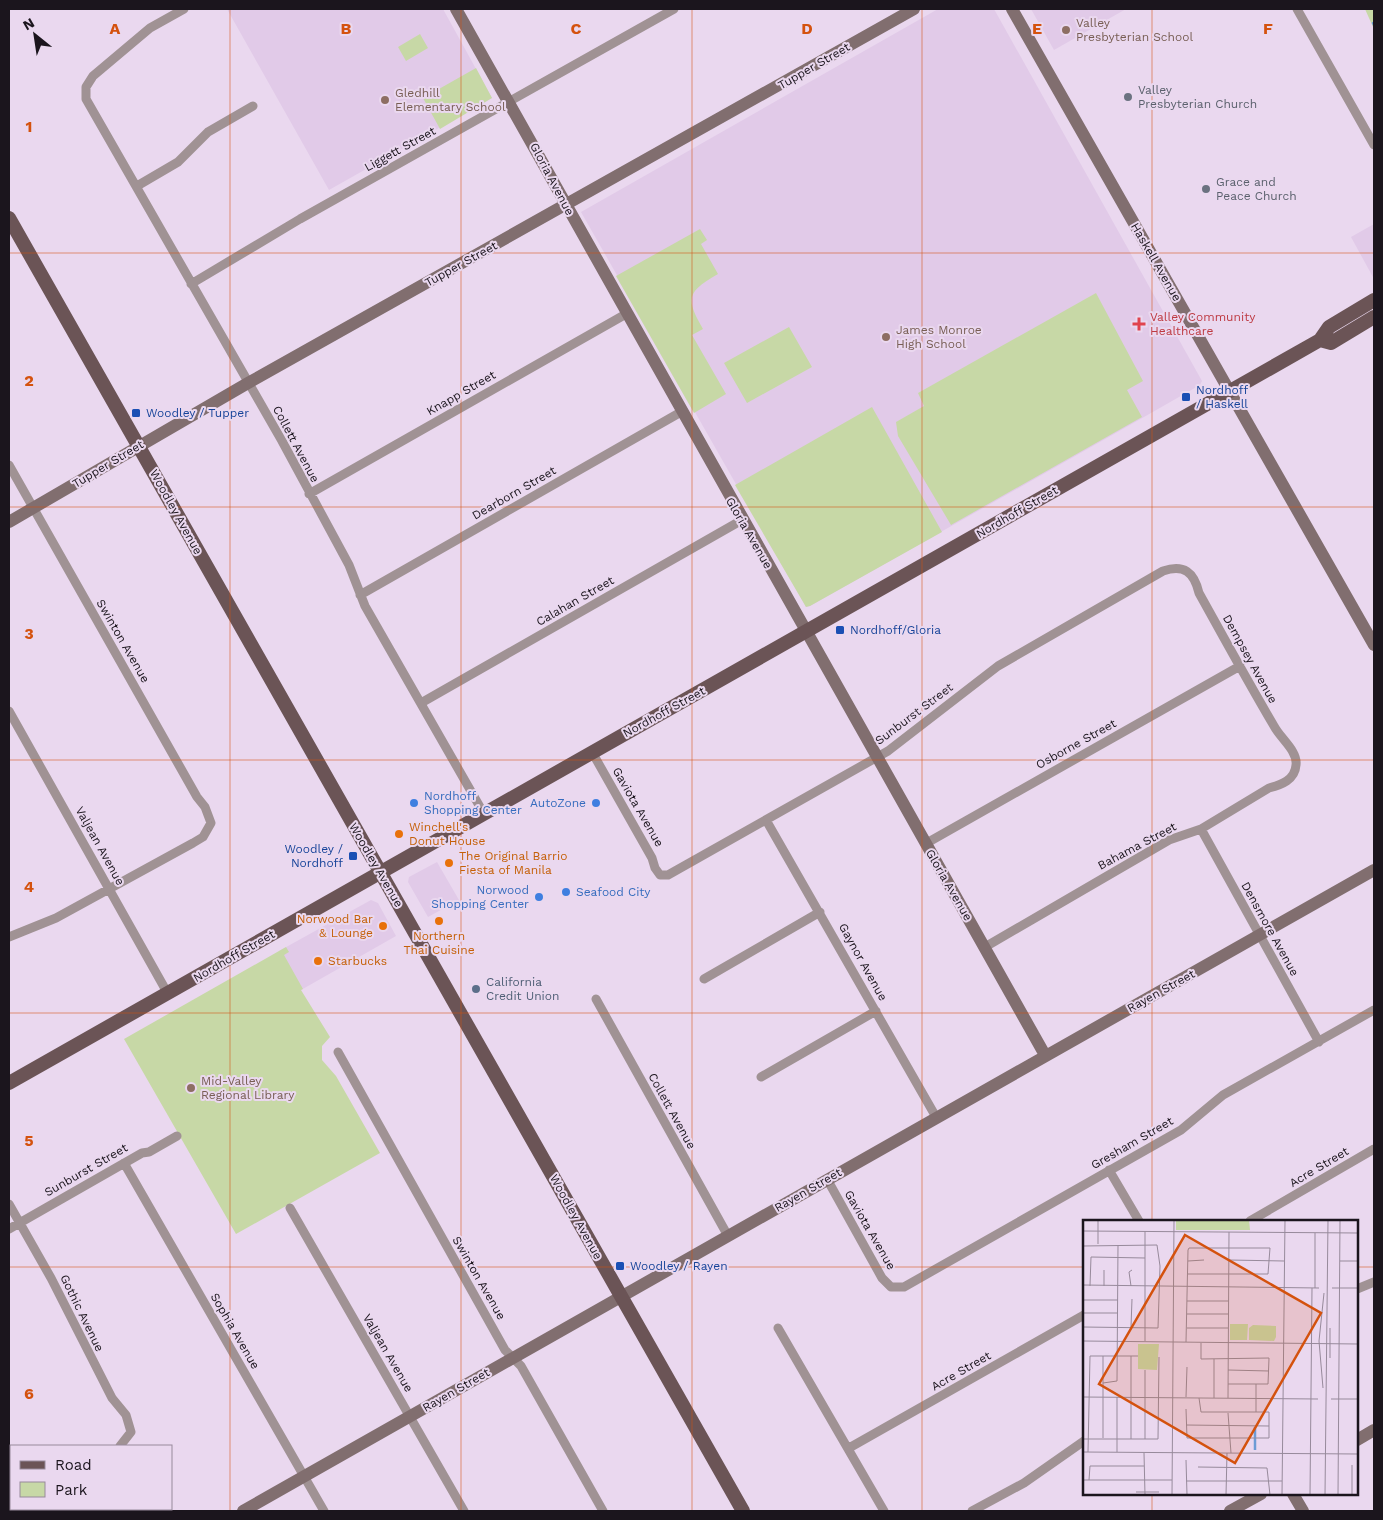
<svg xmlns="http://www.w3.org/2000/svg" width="1383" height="1520" font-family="'Work Sans',sans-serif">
  <rect width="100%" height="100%" fill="#ead8ef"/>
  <!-- built -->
  <path fill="#e1cae8" d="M 227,9 L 443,9 L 492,98 L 329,190 Z
    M 938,9 L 994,9 L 1202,381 L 1200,385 L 1144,417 L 810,606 L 806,607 L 581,212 Z
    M 1031,9 L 1126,9 L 1054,50 Z
    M 1374,224 L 1374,279 L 1351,237 Z
    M 437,862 L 459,900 L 428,917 L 408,882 L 409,877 Z
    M 371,900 L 378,903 L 396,936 L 301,990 L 279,951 Z"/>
  <!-- green -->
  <path fill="#c7d8a6" d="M 1365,9 L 1374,9 L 1374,30 L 1373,27 Z
    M 420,34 L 428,48 L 406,61 L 398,47 Z
    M 476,68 L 492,98 L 440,129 L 423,98 Z
    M 700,229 L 707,240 L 701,244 L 718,274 C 687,292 685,298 703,329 L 692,335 L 726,394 L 694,413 L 616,276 Z
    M 1096,293 L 1143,381 L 1127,390 L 1142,417 L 951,525 L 898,436 L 896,422 L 924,406 L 918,393 Z
    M 789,327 L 812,367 L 747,403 L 724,363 Z
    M 872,407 L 942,532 L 810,606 L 806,607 L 735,485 Z
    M 286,947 L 289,952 L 284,955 L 303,989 L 301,990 L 330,1037 L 322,1046 L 322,1060 L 336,1076 L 380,1153 L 236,1234 L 124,1039 Z"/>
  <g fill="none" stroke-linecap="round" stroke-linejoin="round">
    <!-- stream -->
    <path stroke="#6d9bd5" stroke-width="2.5" d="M 1373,23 L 1374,25"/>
    <!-- street -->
    <path stroke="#a09294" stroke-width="9" d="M 184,9 L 150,28 L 93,76 L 86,87 L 86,99 L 282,441 L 349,565 L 365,606 L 484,814
      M 1297,9 L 1374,145
      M 137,186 L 178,162 L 208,132 L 253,106
      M 191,284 L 300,219 L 674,9
      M 9,465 L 197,797 L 205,807 L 211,823 L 203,837 L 193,843 L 56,918 L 9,937
      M 309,494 L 626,314
      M 360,595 L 681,412
      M 421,703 L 742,520
      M 9,711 L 168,994
      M 592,752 L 652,858 L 655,868 L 660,875 L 668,875 L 888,751 L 998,666 L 1163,571 C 1184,564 1194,572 1199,593 C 1224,638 1248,682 1274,726 C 1280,738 1298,751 1296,765 C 1295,780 1281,785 1269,788 L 1201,829 L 1169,840 L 985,947
      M 766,820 L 936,1117
      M 1201,829 L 1319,1042
      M 925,844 L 1240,666
      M 704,979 L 820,912
      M 596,999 L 728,1236
      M 338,1052 L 505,1350 L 521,1366 L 603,1511
      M 761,1077 L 876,1011
      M 124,1163 L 324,1511
      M 1109,1170 L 1139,1221
      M 827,1179 L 882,1278 L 891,1287 L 904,1287 L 1181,1130 L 1223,1095 L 1374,1010
      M 9,1204 L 51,1278 L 112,1398 L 126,1415 L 131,1432 L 120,1446
      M 290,1208 L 464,1511
      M 1250,1221 L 1374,1149
      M 9,1229 L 142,1153 L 149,1152 L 177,1136
      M 1357,1289 L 1374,1282
      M 778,1328 L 884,1511
      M 849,1448 L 1084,1315
      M 9,1458 L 11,1462
      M 38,1509 L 39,1511
      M 972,1511 L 1024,1483 L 1084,1441"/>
    <!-- secondary -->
    <path stroke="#816e6f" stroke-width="12" d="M 456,9 L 1045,1055
      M 1012,9 L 1374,645
      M 9,522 L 248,383 L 914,9
      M 1357,1440 L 1374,1430
      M 1293,1494 L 1303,1511
      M 243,1511 L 1374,870
      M 1230,1511 L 1261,1494"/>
    <!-- primary -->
    <path stroke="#6b5456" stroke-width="14" d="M 9,218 L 743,1511
      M 1320,340 L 1331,343 L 1374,317
      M 9,1083 L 1320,340 L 1329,327 L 1374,300"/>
  </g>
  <!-- grid -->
  <path fill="none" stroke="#d4520e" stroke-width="1" stroke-opacity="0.55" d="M 230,9 L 230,1511M 461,9 L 461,1511M 692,9 L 692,1511M 922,9 L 922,1511M 1152,9 L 1152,1221M 9,253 L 1374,253M 9,507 L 1374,507M 9,760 L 1374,760M 9,1013 L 1374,1013M 9,1267 L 1084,1267M 1357,1267 L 1374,1267M 1152,1494 L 1152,1511"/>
  <!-- markers -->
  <g fill="#8d6e63" stroke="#ead8ef" stroke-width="2">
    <circle cx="1066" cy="30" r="5"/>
    <circle cx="385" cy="100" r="5"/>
    <circle cx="886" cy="337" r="5"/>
    <circle cx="191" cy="1088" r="5"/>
  </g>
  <g fill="#6b7280" stroke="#ead8ef" stroke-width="2">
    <circle cx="1128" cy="97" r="5"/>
    <circle cx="1206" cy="189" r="5"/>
  </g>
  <path fill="#e0444e" stroke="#ead8ef" stroke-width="2" d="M1136.5 316.5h5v5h5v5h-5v5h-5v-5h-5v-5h5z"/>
  <g fill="#1a4fb4" stroke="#ead8ef" stroke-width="2">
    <rect x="1181" y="392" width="10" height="10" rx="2.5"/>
    <rect x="131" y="408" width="10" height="10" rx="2.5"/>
    <rect x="835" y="625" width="10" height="10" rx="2.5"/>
    <rect x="348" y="851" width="10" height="10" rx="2.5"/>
    <rect x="615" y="1261" width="10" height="10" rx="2.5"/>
  </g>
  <g fill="#3f7fe0" stroke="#ead8ef" stroke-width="2">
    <circle cx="414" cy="803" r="5"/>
    <circle cx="596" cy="803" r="5"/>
    <circle cx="566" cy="892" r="5"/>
    <circle cx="539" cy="897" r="5"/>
  </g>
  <g fill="#e8710a" stroke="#ead8ef" stroke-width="2">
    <circle cx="399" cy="834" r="5"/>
    <circle cx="449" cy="863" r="5"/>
    <circle cx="439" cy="921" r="5"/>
    <circle cx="383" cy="926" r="5"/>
    <circle cx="318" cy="961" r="5"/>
  </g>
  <circle fill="#5c6f8a" stroke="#ead8ef" stroke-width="2" cx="476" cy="989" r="5"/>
  <g text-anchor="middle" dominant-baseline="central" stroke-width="4" stroke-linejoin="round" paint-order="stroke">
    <!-- education labels -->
    <g font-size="12" fill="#785e54" stroke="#ead8ef" text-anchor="start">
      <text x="1076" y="23">Valley<tspan x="1076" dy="14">Presbyterian School</tspan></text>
      <text x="395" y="93">Gledhill<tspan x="395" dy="14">Elementary School</tspan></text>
      <text x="896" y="330">James Monroe<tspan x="896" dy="14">High School</tspan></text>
      <text x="201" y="1081">Mid-Valley<tspan x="201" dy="14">Regional Library</tspan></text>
    </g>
    <!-- street labels -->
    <g font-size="12" fill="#1b151d" stroke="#ead8ef">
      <text transform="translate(814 66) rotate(-30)">Tupper Street</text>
      <text transform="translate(400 149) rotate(-29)">Liggett Street</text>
      <text transform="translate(552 179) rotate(62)">Gloria Avenue</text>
      <text transform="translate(1156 262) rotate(60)">Haskell Avenue</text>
      <text transform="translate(461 264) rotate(-29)">Tupper Street</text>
      <text transform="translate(461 393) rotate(-30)">Knapp Street</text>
      <text transform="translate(296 444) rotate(62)">Collett Avenue</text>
      <text transform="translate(108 464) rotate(-31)">Tupper Street</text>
      <text transform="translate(514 493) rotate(-30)">Dearborn Street</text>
      <text transform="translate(176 512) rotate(61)">Woodley Avenue</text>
      <text transform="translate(1017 512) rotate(-30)">Nordhoff Street</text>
      <text transform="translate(749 533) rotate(60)">Gloria Avenue</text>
      <text transform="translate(575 601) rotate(-30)">Calahan Street</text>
      <text transform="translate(123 641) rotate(60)">Swinton Avenue</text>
      <text transform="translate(1250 659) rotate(61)">Dempsey Avenue</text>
      <text transform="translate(664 712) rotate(-29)">Nordhoff Street</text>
      <text transform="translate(914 714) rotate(-37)">Sunburst Street</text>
      <text transform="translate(1076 744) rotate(-29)">Osborne Street</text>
      <text transform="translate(638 807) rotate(60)">Gaviota Avenue</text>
      <text transform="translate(100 846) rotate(61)">Valjean Avenue</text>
      <text transform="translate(1137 846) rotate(-28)">Bahama Street</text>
      <text transform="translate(376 865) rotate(60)">Woodley Avenue</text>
      <text transform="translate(949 885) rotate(60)">Gloria Avenue</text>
      <text transform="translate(1270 929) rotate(61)">Densmore Avenue</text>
      <text transform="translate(234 956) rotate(-30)">Nordhoff Street</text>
      <text transform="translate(863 962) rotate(61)">Gaynor Avenue</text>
      <text transform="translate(1161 991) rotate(-29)">Rayen Street</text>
      <text transform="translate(672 1111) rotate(61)">Collett Avenue</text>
      <text transform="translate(1132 1143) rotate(-30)">Gresham Street</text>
      <text transform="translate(1319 1167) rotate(-31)">Acre Street</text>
      <text transform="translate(86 1170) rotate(-30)">Sunburst Street</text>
      <text transform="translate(808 1190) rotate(-30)">Rayen Street</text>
      <text transform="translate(576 1217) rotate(61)">Woodley Avenue</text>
      <text transform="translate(870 1230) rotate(60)">Gaviota Avenue</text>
      <text transform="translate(479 1278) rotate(60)">Swinton Avenue</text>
      <text transform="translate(82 1313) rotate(64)">Gothic Avenue</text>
      <text transform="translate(235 1331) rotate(60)">Sophia Avenue</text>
      <text transform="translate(388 1353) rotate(60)">Valjean Avenue</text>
      <text transform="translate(961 1371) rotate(-30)">Acre Street</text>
      <text transform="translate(456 1390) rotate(-30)">Rayen Street</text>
    </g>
    <!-- worship labels -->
    <g font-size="12" fill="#5b616d" stroke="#ead8ef" text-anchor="start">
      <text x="1138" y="90">Valley<tspan x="1138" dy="14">Presbyterian Church</tspan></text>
      <text x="1216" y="182">Grace and<tspan x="1216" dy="14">Peace Church</tspan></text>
    </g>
    <!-- health labels -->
    <g font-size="12" fill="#be3a42" stroke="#ead8ef" text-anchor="start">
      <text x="1150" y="317">Valley Community<tspan x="1150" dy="14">Healthcare</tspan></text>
    </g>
    <!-- transit labels -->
    <g font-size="12" fill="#164399" stroke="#ead8ef" text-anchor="start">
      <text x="1196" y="390">Nordhoff<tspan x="1196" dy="14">/ Haskell</tspan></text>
      <text x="146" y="413">Woodley / Tupper</text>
      <text x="850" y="630">Nordhoff/Gloria</text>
      <text x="343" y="849" text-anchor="end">Woodley /<tspan x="343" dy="14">Nordhoff</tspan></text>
      <text x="630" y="1266">Woodley / Rayen</text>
    </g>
    <!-- shop labels -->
    <g font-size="12" fill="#366cbe" stroke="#ead8ef" text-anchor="start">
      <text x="424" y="796">Nordhoff<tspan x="424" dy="14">Shopping Center</tspan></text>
      <text x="586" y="803" text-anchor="end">AutoZone</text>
      <text x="529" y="890" text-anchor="end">Norwood<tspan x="529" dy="14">Shopping Center</tspan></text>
      <text x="576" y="892">Seafood City</text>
    </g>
    <!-- food labels -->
    <g font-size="12" fill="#c56008" stroke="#ead8ef" text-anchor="start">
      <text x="409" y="827">Winchell's<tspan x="409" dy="14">Donut House</tspan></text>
      <text x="459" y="856">The Original Barrio<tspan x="459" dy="14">Fiesta of Manila</tspan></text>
      <text x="373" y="919" text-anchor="end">Norwood Bar<tspan x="373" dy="14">&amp; Lounge</tspan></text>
      <text x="439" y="936" text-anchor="middle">Northern<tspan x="439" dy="14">Thai Cuisine</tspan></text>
      <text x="328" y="961">Starbucks</text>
    </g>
    <!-- service labels -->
    <g font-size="12" fill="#4e5e75" stroke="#ead8ef" text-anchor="start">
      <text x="486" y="982">California<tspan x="486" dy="14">Credit Union</tspan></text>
    </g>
  </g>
  <!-- overview -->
  <g transform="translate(1083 1220)">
    <rect width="275" height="275" fill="#ead8ef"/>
    <path d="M 93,0 L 166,0 L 167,10 L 93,10 ZM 147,104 L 165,104 L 164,120 L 147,120 ZM 170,105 L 193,106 L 193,117 L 191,121 L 166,120 L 166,108 ZM 55,124 L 76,124 L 74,150 L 55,149 Z" fill="#c7d8a6"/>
    <path fill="none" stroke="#6d9bd5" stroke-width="2.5" d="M 172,230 L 172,207"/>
    <path fill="none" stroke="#978a9b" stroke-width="1" d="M 0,11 L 275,13M 15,24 L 15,0M 0,26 L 74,25 L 77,46 L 75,108 L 0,107M 146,40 L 201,41M 105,41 L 121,40M 257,41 L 275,41M 21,50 L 21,66M 0,65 L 236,68M 7,66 L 8,37 L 62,38M 48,66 L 46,52 L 49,50M 232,68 L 232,13M 249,68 L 275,68M 0,80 L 35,80M 104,81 L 146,81M 0,93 L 34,93M 104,94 L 146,94M 48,107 L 49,79M 104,108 L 145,108M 0,121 L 275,124M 62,121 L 62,11M 103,122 L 105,30 L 106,28 L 187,28 L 185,54 L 105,54M 118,123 L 118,139 L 186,138 L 185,164 L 145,164M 247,138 L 247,108M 145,150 L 186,151M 20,163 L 34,161 L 35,25M 240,168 L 236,121 L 241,73M 0,177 L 235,179M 103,177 L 104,147M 131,178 L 131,139M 145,178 L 146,12M 248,179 L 275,179M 103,189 L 104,218 L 186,218 L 186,192 L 118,192 L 116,178M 173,192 L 173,164M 145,193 L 148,233M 103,205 L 186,206M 20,218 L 20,136M 0,219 L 75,219 L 76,137M 48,219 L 48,136M 62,219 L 62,150M 0,232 L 275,234M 5,232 L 7,136 L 55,136M 34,232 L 34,177M 61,233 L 62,275M 103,240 L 104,275M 115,247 L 184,248 L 187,275M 0,260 L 89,260M 6,260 L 7,246 L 61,246M 103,261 L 199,261M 53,272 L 76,272M 89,275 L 91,0M 107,275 L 141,275M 142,275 L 159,275M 143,275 L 144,233M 199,275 L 202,0M 227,275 L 229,68M 242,275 L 245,0M 255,275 L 257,0M 269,275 L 269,245"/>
    <path fill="#d4520e" fill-opacity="0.15" stroke="#d4520e" stroke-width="2.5" d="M 102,15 L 238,93 L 152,243 L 16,164 Z"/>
    <rect width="275" height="275" fill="none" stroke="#1b151d" stroke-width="2.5"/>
  </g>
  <g font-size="16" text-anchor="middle" font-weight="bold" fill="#d4520e" stroke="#ead8ef" stroke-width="4" stroke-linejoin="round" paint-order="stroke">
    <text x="115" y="34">A</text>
    <text x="346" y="34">B</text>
    <text x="576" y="34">C</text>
    <text x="807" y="34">D</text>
    <text x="1037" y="34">E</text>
    <text x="1268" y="34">F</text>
    <text x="29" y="132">1</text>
    <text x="29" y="386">2</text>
    <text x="29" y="639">3</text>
    <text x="29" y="892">4</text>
    <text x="29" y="1146">5</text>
    <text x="29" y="1399">6</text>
  </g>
  <!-- border -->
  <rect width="1383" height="1520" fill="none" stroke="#1b151d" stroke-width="20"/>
  <!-- legend -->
  <rect x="10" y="1445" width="162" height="65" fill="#ead8ef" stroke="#978a9b"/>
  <rect x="20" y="1461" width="25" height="8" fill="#6b5456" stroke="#978a9b"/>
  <text x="55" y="1470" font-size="15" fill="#1b151d">Road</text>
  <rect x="20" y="1482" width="25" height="15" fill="#c7d8a6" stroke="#978a9b"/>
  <text x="55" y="1495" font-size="15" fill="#1b151d">Park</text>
  <!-- north arrow -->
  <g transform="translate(35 35) rotate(330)" stroke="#ead8ef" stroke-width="4" paint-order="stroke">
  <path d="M0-4L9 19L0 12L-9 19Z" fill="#1b151d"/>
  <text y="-8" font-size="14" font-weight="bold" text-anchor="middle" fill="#1b151d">N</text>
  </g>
</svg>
